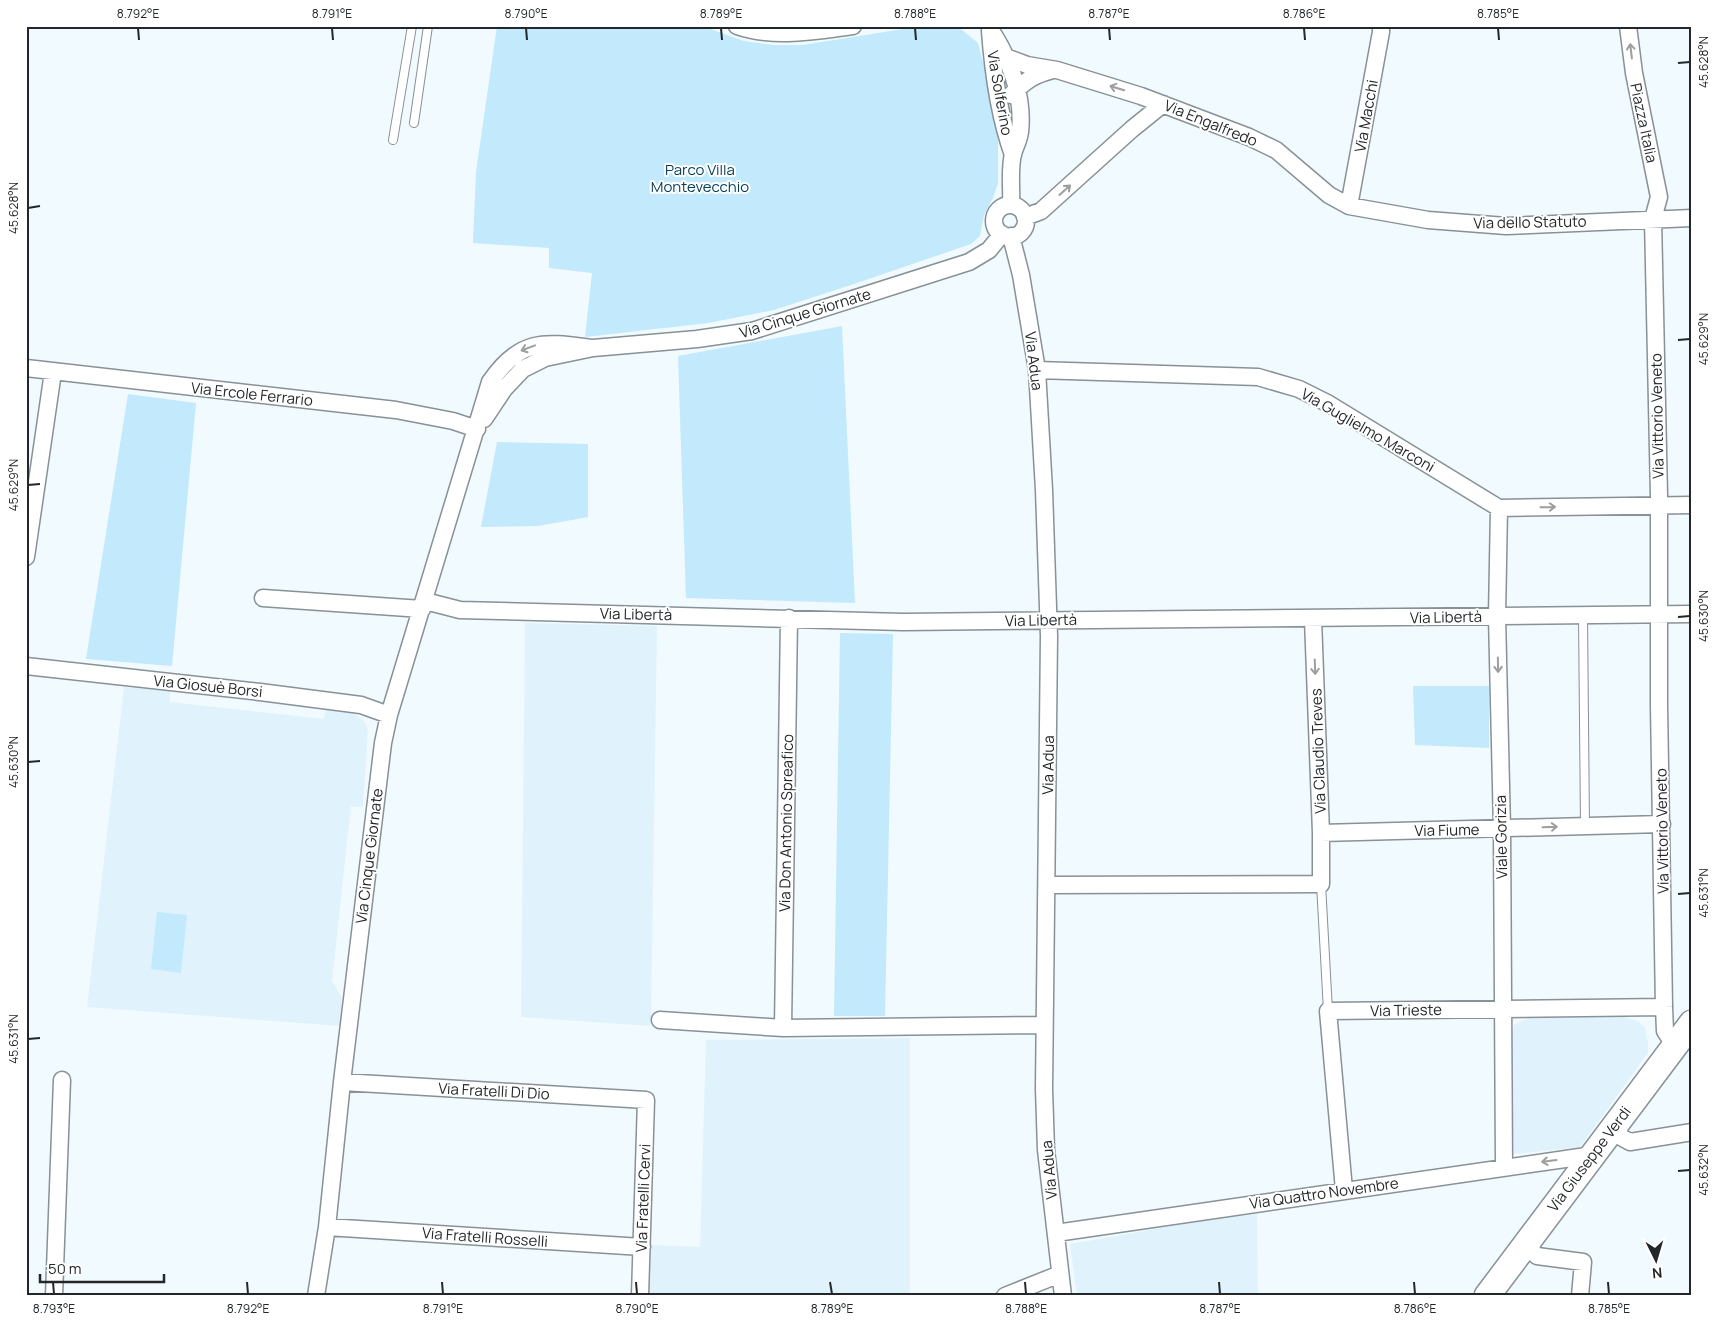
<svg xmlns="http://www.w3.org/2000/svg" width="1718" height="1322" font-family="Manrope,sans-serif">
  <rect width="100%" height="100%" fill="#f1fafe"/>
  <!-- built -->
  <path fill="#e0f3fd" d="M 525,623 L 657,626 L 651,1026 L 521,1017 Z
    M 124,687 L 170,691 L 170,702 L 324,719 L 326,706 L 352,711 L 365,722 L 368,731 L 363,807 L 351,806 L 332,981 L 342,998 L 340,1026 L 87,1007 Z
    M 1625,1017 L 1639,1022 L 1645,1028 L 1648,1043 L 1648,1053 L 1580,1147 L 1514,1154 L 1510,1038 L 1514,1025 L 1528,1018 Z
    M 910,1038 L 910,1296 L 647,1296 L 650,1245 L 700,1247 L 706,1040 Z
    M 1257,1214 L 1258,1296 L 1077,1296 L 1070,1244 L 1212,1219 Z"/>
  <!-- green -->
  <path fill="#c2e9fc" d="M 497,26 L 702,26 L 744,41 L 774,45 L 803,45 L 922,26 L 952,26 L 962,30 L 978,43 L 990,88 L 998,137 L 998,183 L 993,198 L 984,215 L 980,236 L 971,244 L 854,284 L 774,310 L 708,323 L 585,337 L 592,273 L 549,268 L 549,248 L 473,243 L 476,172 Z
    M 842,326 L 855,603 L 686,598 L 678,356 Z
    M 128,394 L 196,403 L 172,666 L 86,659 Z
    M 497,442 L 588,444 L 588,517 L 538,526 L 481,527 Z
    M 840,633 L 893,634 L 885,1016 L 834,1016 Z
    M 1413,686 L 1489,686 L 1489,748 L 1415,745 Z
    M 157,912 L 187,915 L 181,973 L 151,969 Z"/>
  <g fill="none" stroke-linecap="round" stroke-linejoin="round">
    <!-- lane casing -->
    <g stroke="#879196" stroke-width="10">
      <path id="lane" d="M 414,123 L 428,26
        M 393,140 L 412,26
        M 1583,615 L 1585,826
        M 1321,884 L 1328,1011"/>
    </g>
    <!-- street casing -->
    <g stroke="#879196" stroke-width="19">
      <path id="street" d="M 737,26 C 775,39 815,31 853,26
        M 1628,26 L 1634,73 L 1659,197 L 1653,219 L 1659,496 L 1659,706 L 1664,1007 L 1665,1031 L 1675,1046
        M 990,29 C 1010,59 1024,96 1020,132 C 1019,140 1015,147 1013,154 C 1009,170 1012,189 1011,205
        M 990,31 C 993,72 999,116 1013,155
        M 1006,57 L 1027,65 L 1057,70 L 1141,96 L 1249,137 L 1276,150 L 1329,195 L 1349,206 L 1428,220 L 1506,226 L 1692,218
        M 1011,95 C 1025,81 1033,75 1053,70
        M994 221a16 16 0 1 1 32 0a16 16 0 1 1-32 0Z
        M 1349,206 L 1381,32 L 1381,26
        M 1025,217 L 1041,211 L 1132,129 L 1163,104
        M 1011,236 L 1021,275 L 1037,370 L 1044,490 L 1049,636 L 1044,1089 L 1046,1150 L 1063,1296
        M 26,368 L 396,410 L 453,421 L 477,429
        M 1037,370 L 1258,377 L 1299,389 L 1329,404 L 1499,508 L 1692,505
        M 484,419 L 504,389 L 523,369 L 545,358 L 593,348 L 697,339 L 752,331 L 969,262 L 989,250 L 1002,234
        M 1499,508 L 1497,616 L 1502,829 L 1504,1166
        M 26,557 L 53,372
        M 263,598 L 422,609
        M 425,601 L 460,610 L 903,622 L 1692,614
        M 26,666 L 260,692 L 361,705 L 389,715
        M 1321,833 L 1662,824
        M 1047,885 L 1321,884 L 1321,833 L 1313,619
        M 660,1020 L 783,1028 L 1044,1025
        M 783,1028 L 789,618
        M 342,1082 L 646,1100 L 640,1296
        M 1610,1131 L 1630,1142 L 1692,1132
        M 1344,1190 L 1328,1011 L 1664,1007
        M 327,1227 L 642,1247
        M 1056,1233 L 1593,1155
        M 1525,1245 L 1537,1256 L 1583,1262 L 1580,1296
        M 54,1296 L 62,1080
        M 316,1296 L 327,1227 L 342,1082 L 383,743 L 389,715 L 490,382 C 521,337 545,342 593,348
        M 1005,1296 L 1060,1274"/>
    </g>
    <!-- primary casing -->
    <g stroke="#879196" stroke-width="28">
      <path id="primary" d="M 1487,1296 L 1692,1023"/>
    </g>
    <!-- lane -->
    <use href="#lane" stroke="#fff" stroke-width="8"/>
    <!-- street -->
    <use href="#street" stroke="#fff" stroke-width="16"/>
    <!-- primary -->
    <use href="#primary" stroke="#fff" stroke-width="25"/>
  </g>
  <!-- one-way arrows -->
  <defs><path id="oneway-shaft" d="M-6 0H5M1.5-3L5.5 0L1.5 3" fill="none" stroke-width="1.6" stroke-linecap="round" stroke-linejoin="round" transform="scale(1.25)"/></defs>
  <g stroke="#9c9e9f">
    <use href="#oneway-shaft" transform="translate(1631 51) rotate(-97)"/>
    <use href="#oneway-shaft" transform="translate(1117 88) rotate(-163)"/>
    <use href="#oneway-shaft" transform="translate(1065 190) rotate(-42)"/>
    <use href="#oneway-shaft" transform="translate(528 348) rotate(159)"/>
    <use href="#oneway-shaft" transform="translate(1548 507) rotate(-1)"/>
    <use href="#oneway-shaft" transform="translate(1498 665) rotate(89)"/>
    <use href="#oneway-shaft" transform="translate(1315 667) rotate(88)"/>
    <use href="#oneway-shaft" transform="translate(1550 827) rotate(-2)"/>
    <use href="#oneway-shaft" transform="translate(1549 1161) rotate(173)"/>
  </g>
  <!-- ticks -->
  <path fill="none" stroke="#232729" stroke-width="2" d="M 138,28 L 139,40M 332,28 L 333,40M 526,28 L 527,40M 721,28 L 722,40M 915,28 L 916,40M 1109,28 L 1110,40M 1304,28 L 1305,40M 1498,28 L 1499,40M 1678,63 L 1690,62M 28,208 L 40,206M 1678,340 L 1690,339M 28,485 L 40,484M 1678,617 L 1690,616M 28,762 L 40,761M 1678,894 L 1690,893M 28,1039 L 40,1038M 1678,1171 L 1690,1170M 53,1282 L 54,1294M 247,1282 L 248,1294M 442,1282 L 443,1294M 636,1282 L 637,1294M 830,1282 L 832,1294M 1025,1282 L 1026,1294M 1219,1282 L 1220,1294M 1414,1282 L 1415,1294M 1608,1282 L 1609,1294"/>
  <g text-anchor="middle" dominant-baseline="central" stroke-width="4" stroke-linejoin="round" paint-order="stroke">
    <!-- street labels -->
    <g font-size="15" fill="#232729" stroke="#fff">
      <text transform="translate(1000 93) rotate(80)">Via Solferino</text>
      <text transform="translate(1366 116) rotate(-80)">Via Macchi</text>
      <text transform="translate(1211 123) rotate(22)">Via Engalfredo</text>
      <text transform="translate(1644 123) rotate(78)">Piazza Italia</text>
      <text transform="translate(1530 222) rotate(-1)">Via dello Statuto</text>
      <text transform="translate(805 313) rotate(-17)">Via Cinque Giornate</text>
      <text transform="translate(1034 361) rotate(83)">Via Adua</text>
      <text transform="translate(252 394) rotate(6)">Via Ercole Ferrario</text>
      <text transform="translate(1657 416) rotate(-91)">Via Vittorio Veneto</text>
      <text transform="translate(1368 430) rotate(30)">Via Guglielmo Marconi</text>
      <text transform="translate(636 614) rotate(1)">Via Libertà</text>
      <text transform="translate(1446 617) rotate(-1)">Via Libertà</text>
      <text transform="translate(1041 620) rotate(-1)">Via Libertà</text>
      <text transform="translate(208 686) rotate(6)">Via Giosuè Borsi</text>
      <text transform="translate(1318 751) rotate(-92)">Via Claudio Treves</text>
      <text transform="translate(1048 765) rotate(-89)">Via Adua</text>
      <text transform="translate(786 823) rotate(-89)">Via Don Antonio Spreafico</text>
      <text transform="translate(1447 830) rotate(-1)">Via Fiume</text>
      <text transform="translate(1662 831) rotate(-91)">Via Vittorio Veneto</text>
      <text transform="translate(1501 837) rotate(-91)">Viale Gorizia</text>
      <text transform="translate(369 856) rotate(-83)">Via Cinque Giornate</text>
      <text transform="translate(1406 1010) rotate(-1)">Via Trieste</text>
      <text transform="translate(494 1091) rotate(3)">Via Fratelli Di Dio</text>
      <text transform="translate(1589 1159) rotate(-53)">Via Giuseppe Verdi</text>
      <text transform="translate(1049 1170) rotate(-95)">Via Adua</text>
      <text transform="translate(1324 1193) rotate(-8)">Via Quattro Novembre</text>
      <text transform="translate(643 1198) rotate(-88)">Via Fratelli Cervi</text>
      <text transform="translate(485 1237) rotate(4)">Via Fratelli Rosselli</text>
    </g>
    <!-- park labels -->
    <g font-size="15" fill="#043e54" stroke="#fff">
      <text x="700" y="169">Parco Villa<tspan x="700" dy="17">Montevecchio</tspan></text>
    </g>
  </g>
  <!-- border -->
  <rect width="1718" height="1322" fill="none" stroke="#ffffff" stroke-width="55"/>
  <!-- north arrow -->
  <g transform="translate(1656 1260) rotate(175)" stroke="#ffffff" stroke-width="4" paint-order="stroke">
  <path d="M0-4L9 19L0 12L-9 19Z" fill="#232729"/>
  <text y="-8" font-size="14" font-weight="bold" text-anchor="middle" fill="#232729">N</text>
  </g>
  <!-- scale -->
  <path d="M40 1274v8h124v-8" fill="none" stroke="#232729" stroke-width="2.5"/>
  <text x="48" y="1274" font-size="15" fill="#232729" stroke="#ffffff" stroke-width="4" paint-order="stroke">50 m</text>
  <rect x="28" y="28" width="1662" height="1266" fill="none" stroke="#232729" stroke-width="2"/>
  <g font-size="12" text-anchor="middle" fill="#232729">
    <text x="138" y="18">8.792°E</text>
    <text x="332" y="18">8.791°E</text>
    <text x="526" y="18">8.790°E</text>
    <text x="721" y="18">8.789°E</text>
    <text x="915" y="18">8.788°E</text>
    <text x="1109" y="18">8.787°E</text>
    <text x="1304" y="18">8.786°E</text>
    <text x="1498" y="18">8.785°E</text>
    <text transform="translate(1704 62) rotate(-90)" y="4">45.628°N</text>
    <text transform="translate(14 208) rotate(-90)" y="4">45.628°N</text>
    <text transform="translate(1704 339) rotate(-90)" y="4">45.629°N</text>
    <text transform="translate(14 485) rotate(-90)" y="4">45.629°N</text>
    <text transform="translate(1704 616) rotate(-90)" y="4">45.630°N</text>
    <text transform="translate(14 762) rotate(-90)" y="4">45.630°N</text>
    <text transform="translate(1704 893) rotate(-90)" y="4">45.631°N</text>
    <text transform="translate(14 1039) rotate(-90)" y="4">45.631°N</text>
    <text transform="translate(1704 1170) rotate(-90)" y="4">45.632°N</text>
    <text x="54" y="1313">8.793°E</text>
    <text x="248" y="1313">8.792°E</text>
    <text x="443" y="1313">8.791°E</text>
    <text x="637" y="1313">8.790°E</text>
    <text x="832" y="1313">8.789°E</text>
    <text x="1026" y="1313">8.788°E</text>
    <text x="1220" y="1313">8.787°E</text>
    <text x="1415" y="1313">8.786°E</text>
    <text x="1609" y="1313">8.785°E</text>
  </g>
</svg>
